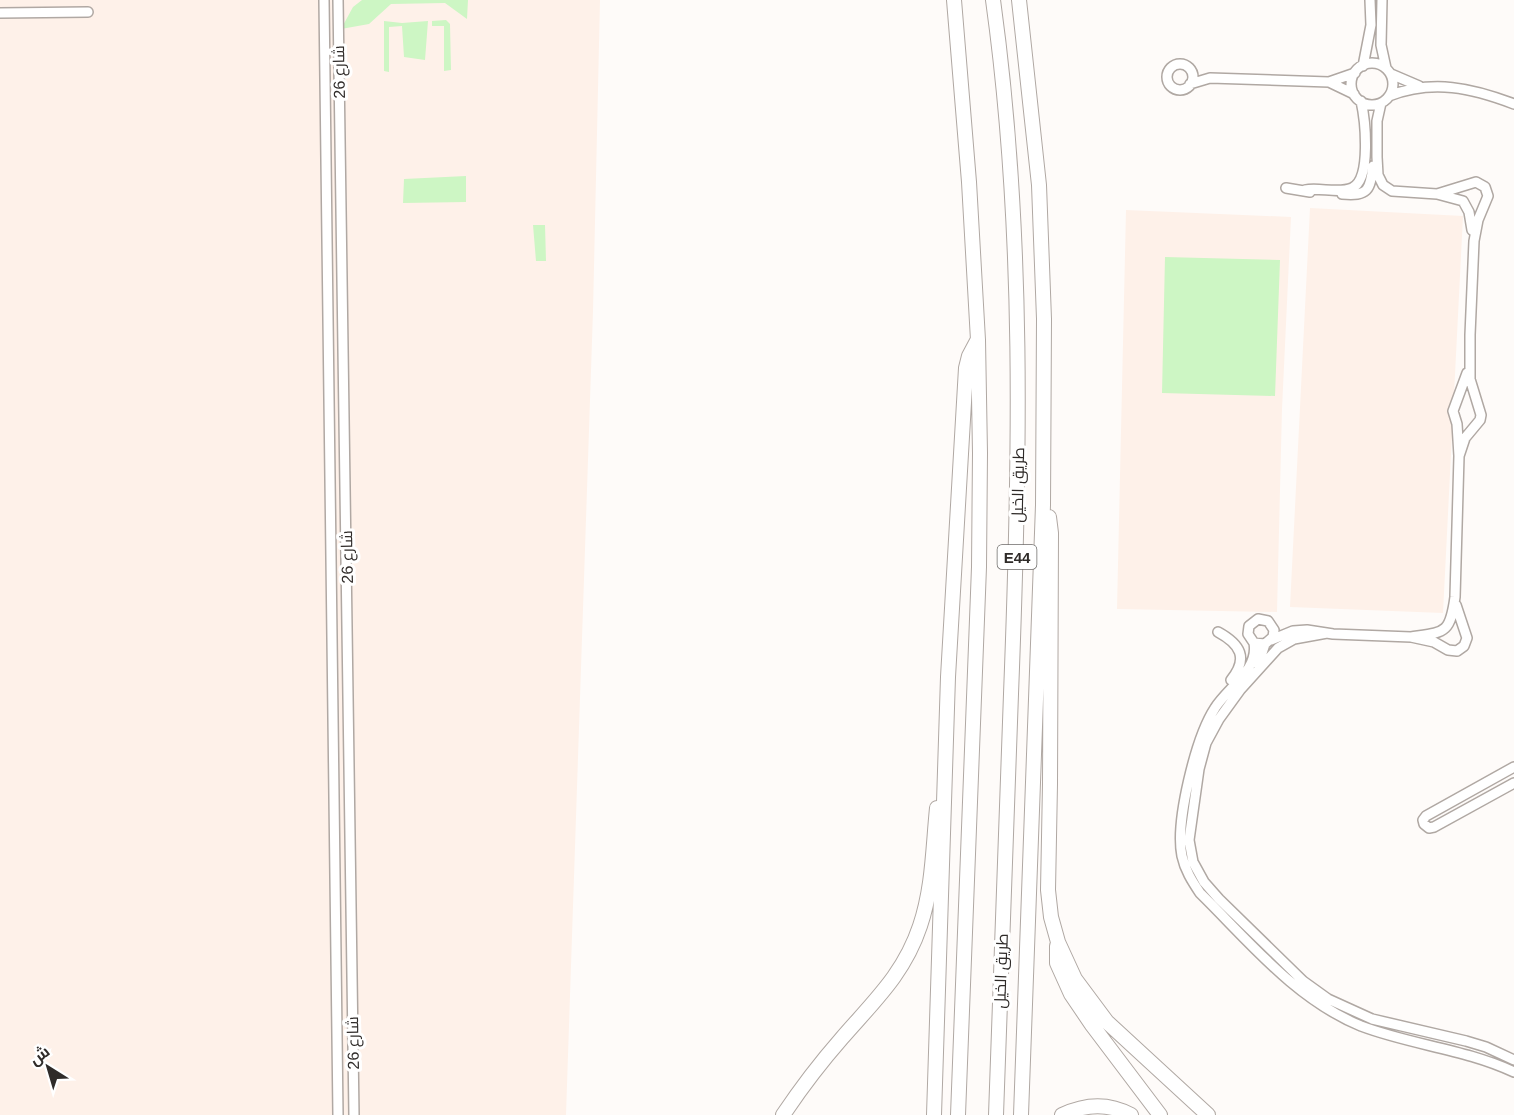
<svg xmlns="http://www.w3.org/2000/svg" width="1514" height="1115" font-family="Helvetica,Cairo,sans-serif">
  <rect width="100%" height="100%" fill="#fefbf9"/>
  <!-- built -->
  <path fill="#fef1e9" d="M 0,0 L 600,0 L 593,311 L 566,1115 L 0,1115 Z
    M 1310,208 L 1463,216 L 1443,613 L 1290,607 Z
    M 1126,210 L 1291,217 L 1282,409 L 1277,612 L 1117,609 Z"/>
  <!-- green -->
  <path fill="#cdf6c4" d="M 362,0 L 468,0 L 467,19 L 445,3 L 391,4 L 369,24 L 341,29 L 353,7 Z
    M 446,20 L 450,24 L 451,70 L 444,71 L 444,26 L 432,26 L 432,21 Z
    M 384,21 L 402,23 L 428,21 L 425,60 L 404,57 L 402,26 L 389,27 L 389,72 L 384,71 Z
    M 466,176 L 466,202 L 403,203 L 404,179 Z
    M 533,225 L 545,225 L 546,261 L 536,261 Z
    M 1165,257 L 1280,260 L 1275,396 L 1162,393 Z"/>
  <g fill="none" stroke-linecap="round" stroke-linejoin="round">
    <!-- minor casing -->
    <g stroke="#b0a8a3" stroke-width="12">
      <path id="minor" d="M 324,0 L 338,1115
        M 338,0 L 354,1115
        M 1382,0 L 1381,45 L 1386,68
        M 0,13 L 88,12
        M1351 84a21 21 0 1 1 42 0a21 21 0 1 1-42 0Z
        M1167 77a13 13 0 1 1 26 0a13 13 0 1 1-26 0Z
        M 1363,66 L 1371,25 L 1370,0
        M 1391,74 L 1419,86
        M 1329,82 L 1355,73
        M 1190,84 L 1210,78 L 1329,82 L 1354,94
        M 1389,96 C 1433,79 1472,88 1514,104
        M 1381,103 L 1377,121 L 1377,157 L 1378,175 L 1383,185 L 1392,191 L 1437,194 L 1463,201 L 1469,212 L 1472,230
        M 1286,188 L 1310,192
        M 1305,190 C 1319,187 1339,194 1352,188 C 1372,179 1365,119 1361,101
        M 1342,194 C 1368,196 1370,191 1373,166
        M 1437,194 L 1476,182 L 1485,187 L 1488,196 L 1478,220 L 1474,241 L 1470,335 L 1470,379 L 1481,415 L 1480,420 L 1465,438 L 1459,456
        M 1218,632 C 1240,644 1249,658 1231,680
        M 1327,633 L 1294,639 L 1278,648 L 1240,690 L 1219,719 L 1206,743 L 1199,769 L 1189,840 L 1193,862 L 1204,882 L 1219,899 L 1303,981 L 1328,999 L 1372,1019 L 1466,1041 L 1486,1047 L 1514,1060
        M 1411,637 C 1445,632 1450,634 1455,597 L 1459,456 L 1457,424 L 1453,411 L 1467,373
        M 1271,640 L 1293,631 L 1307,630 L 1333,634 L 1411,637 L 1434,642 L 1448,650 L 1457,651 L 1464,646 L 1467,638 L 1456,605
        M 1254,643 C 1259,670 1228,687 1215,708 C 1196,737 1175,822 1182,856 C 1185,870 1192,881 1200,893 C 1249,941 1295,999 1361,1026 C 1411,1045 1465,1049 1514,1072
        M 1258,665 L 1265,644 L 1273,637 L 1274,630 L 1268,621 L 1258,619 L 1249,626 L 1248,634 L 1254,643 L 1265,644
        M 1514,767 L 1426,816 L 1423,820 L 1424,824 L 1429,828 L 1434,827 L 1514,783"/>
    </g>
    <!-- highway casing -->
    <g stroke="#b0a8a3" stroke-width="16">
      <path id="highway" d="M 954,0 L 969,182 L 978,340 L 980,453 L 979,567 L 958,1115
        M 993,0 C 1025,230 1020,463 1011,694 C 1006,835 1001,975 996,1115
        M 1019,0 L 1039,185 L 1044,319 L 1043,505 L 1021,1115
        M 1049,517 L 1051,533 L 1050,784 L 1048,890 L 1051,917 L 1058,942 L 1075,979 L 1107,1022 L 1208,1115
        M 1057,946 L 1057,963 L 1071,994 L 1092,1025 L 1160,1115
        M 783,1115 C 801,1088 821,1062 842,1038 C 874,1001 904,974 920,926 C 933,888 933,847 937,808
        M 934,1115 L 948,677 L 966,368 L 969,356 L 977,341
        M 1062,1115 C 1085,1104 1109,1103 1131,1115"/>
    </g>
    <!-- minor -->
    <use href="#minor" stroke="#fff" stroke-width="9"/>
    <!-- highway -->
    <use href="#highway" stroke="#fff" stroke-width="14"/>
  </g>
  <g text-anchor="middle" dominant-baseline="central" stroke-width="6" stroke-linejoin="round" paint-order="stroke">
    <!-- shield labels -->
    <rect fill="#fff" stroke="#6d6b69" stroke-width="1.5" x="997.5" y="545" width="39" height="24" rx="4.5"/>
    <g font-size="15" font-weight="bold" fill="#2f2b29">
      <text x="1017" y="557">E44</text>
    </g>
    <!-- street labels -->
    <g font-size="16" fill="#2f2b29" stroke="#fff">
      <text transform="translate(339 72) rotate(-91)">شارع 26</text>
      <text transform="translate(1018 485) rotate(-89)">طريق الخيل</text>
      <text transform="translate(347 557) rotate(-91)">شارع 26</text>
      <text transform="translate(1001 971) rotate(-88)">طريق الخيل</text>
      <text transform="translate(353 1043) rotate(-91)">شارع 26</text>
    </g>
  </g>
  <!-- north arrow -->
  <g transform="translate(48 1067) rotate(323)" stroke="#ffffff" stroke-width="4.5" paint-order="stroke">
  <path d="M0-4.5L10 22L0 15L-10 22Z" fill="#2f2b29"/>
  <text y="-9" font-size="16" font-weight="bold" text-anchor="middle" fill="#2f2b29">ش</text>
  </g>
</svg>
